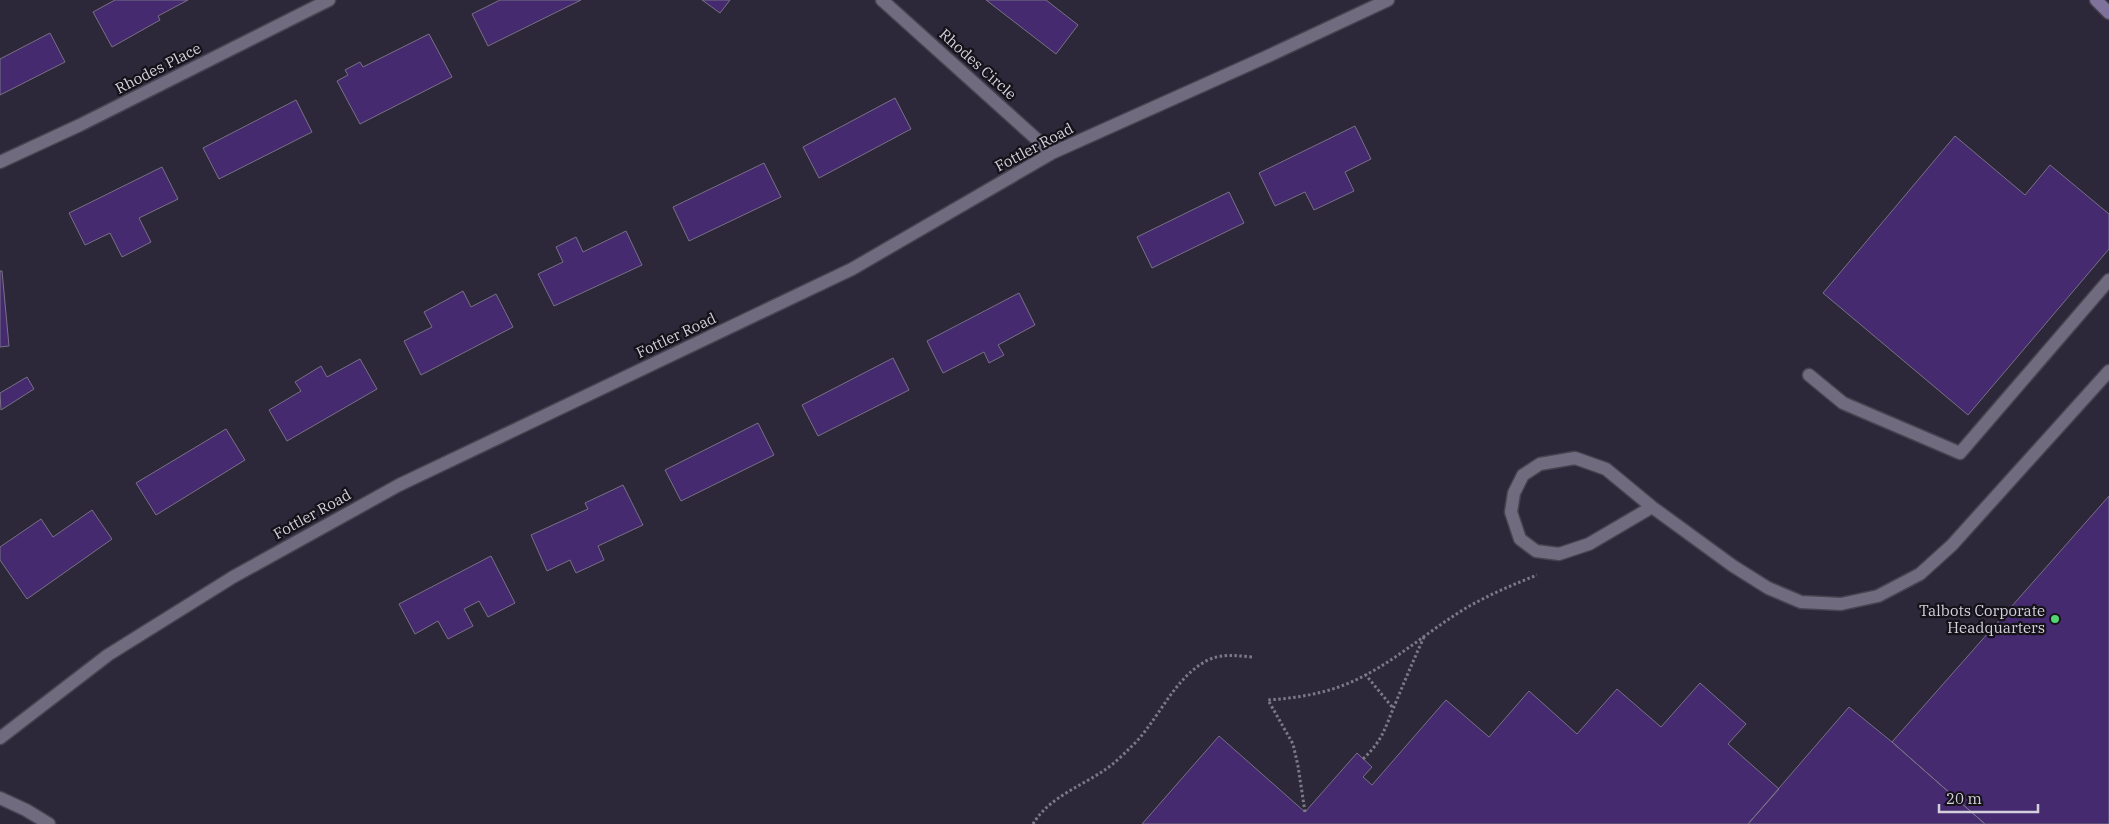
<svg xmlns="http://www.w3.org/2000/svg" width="2109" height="824" font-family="'IBM Plex Serif',serif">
  <rect width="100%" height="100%" fill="#2d2839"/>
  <!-- building -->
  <path fill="#452a6f" stroke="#777185" d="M 115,0 L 188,0 L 158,16 L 160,20 L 112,47 L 93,12 Z
    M 500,0 L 581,0 L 488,46 L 472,14 Z
    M 702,0 L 730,0 L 720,13 Z
    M 986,0 L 1046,0 L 1078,25 L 1056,54 Z
    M 50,33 L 65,62 L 0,95 L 0,59 Z
    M 429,34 L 452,77 L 360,124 L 337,81 L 348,75 L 345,70 L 360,62 L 363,67 Z
    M 895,98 L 911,129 L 819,178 L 803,147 Z
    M 296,100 L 312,132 L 219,179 L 203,148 Z
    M 1355,126 L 1371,159 L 1345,172 L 1354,191 L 1314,210 L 1305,192 L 1275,206 L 1259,173 Z
    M 1955,136 L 2025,195 L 2050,165 L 2109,214 L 2109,249 L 1968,415 L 1823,293 Z
    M 764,163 L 781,197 L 689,241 L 673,207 Z
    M 162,167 L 178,199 L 139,218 L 151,242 L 122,257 L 110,233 L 85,245 L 69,213 Z
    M 1229,192 L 1244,223 L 1152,268 L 1137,237 Z
    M 626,231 L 642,265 L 554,306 L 538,274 L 563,262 L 556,247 L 576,237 L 583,252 Z
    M 0,271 L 2,271 L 9,346 L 0,347 Z
    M 463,291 L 471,307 L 496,294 L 513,327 L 421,375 L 404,341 L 432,327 L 424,312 Z
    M 1019,293 L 1035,325 L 998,345 L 1004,355 L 989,363 L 984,352 L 943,373 L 927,341 Z
    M 893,358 L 909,390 L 818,436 L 802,405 Z
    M 360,359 L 377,389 L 287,441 L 269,410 L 301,391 L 295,382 L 321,366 L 327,377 Z
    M 27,377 L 34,389 L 1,410 L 0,393 Z
    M 758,423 L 774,455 L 681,501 L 665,470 Z
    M 226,429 L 245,460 L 156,515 L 136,483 Z
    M 623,485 L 643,525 L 598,546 L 604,560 L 576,573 L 570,560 L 547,571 L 531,535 L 588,509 L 585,503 Z
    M 2109,496 L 2109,824 L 1985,824 L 1892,742 Z
    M 92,510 L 112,539 L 27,599 L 0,560 L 0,547 L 41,519 L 53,537 Z
    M 491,556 L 515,603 L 488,617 L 479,601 L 464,609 L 473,626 L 448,639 L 438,621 L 415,634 L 399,604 Z
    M 1700,683 L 1746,724 L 1728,744 L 1779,789 L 1748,824 L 1142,824 L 1219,736 L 1305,812 L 1357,753 L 1372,767 L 1363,777 L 1372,785 L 1446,700 L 1489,737 L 1529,691 L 1577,734 L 1617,689 L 1661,727 Z
    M 1849,707 L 1892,742 L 1985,824 L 1748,824 Z"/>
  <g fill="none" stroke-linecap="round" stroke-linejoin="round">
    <!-- lane casing -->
    <g stroke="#474351" stroke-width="15">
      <path id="lane" d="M 1809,375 L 1843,403 L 1960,453 L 2109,280
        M 1652,507 L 1589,544 L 1559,554 L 1536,551 L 1520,539 L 1511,512 L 1514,493 L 1523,475 L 1540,464 L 1575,458 L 1606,469 L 1652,507 L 1733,566 L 1768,588 L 1801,602 L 1841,604 L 1878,596 L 1920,574 L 1952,545 L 2109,371"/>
    </g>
    <!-- street casing -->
    <g stroke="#474351" stroke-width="15">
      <path id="street" d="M 882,0 L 1052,153
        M 0,162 L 80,125 L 329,0
        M 0,738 L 108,655 L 233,577 L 399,485 L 852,269 L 1052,153 L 1266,57 L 1388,0
        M 0,798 L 26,810 L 49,824"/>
    </g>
    <!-- secondary casing -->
    <g stroke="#474351" stroke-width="15">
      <path id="secondary" d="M 2096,0 L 2109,13"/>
    </g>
    <!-- path -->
    <path stroke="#7c7886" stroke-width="3" stroke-dasharray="2.5 2.5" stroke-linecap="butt" d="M 1365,674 L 1393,708
      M 1363,759 C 1384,739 1385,727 1396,702 C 1405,680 1414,659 1424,637
      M 1305,812 L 1298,766 L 1293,744 L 1268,700 C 1296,698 1323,694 1349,683 C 1389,666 1422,636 1458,613 C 1483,597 1510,586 1537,575
      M 1033,824 C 1049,797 1082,786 1106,769 C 1115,763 1124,754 1132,746 C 1159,720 1173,678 1208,660 C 1223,653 1237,656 1253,657"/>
    <!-- lane -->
    <use href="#lane" stroke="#706b7e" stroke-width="12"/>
    <!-- street -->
    <use href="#street" stroke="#706b7e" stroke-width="12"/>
    <!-- secondary -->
    <use href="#secondary" stroke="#7f729b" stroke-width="12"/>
  </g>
  <!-- markers -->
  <circle fill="#52d673" stroke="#15121a" stroke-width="2" cx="2055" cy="619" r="5"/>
  <g text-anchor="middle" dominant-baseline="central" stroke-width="4.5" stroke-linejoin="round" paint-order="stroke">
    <!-- street labels -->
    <g font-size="15" fill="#d3d0db" stroke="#15121a">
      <text transform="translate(978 64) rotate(42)">Rhodes Circle</text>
      <text transform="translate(158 68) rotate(-27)">Rhodes Place</text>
      <text transform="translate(1034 147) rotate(-28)">Fottler Road</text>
      <text transform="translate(676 335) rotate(-25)">Fottler Road</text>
      <text transform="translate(312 514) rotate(-29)">Fottler Road</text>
    </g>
    <!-- poi labels -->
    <g font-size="15" fill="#d3d0db" stroke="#15121a" text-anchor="end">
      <text x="2045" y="610">Talbots Corporate<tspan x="2045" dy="17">Headquarters</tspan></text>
    </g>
  </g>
  <!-- scale -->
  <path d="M1939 804v8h99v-8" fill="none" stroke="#d3d0db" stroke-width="2.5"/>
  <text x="1946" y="804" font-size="15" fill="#d3d0db" stroke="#15121a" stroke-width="4" paint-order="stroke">20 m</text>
</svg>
